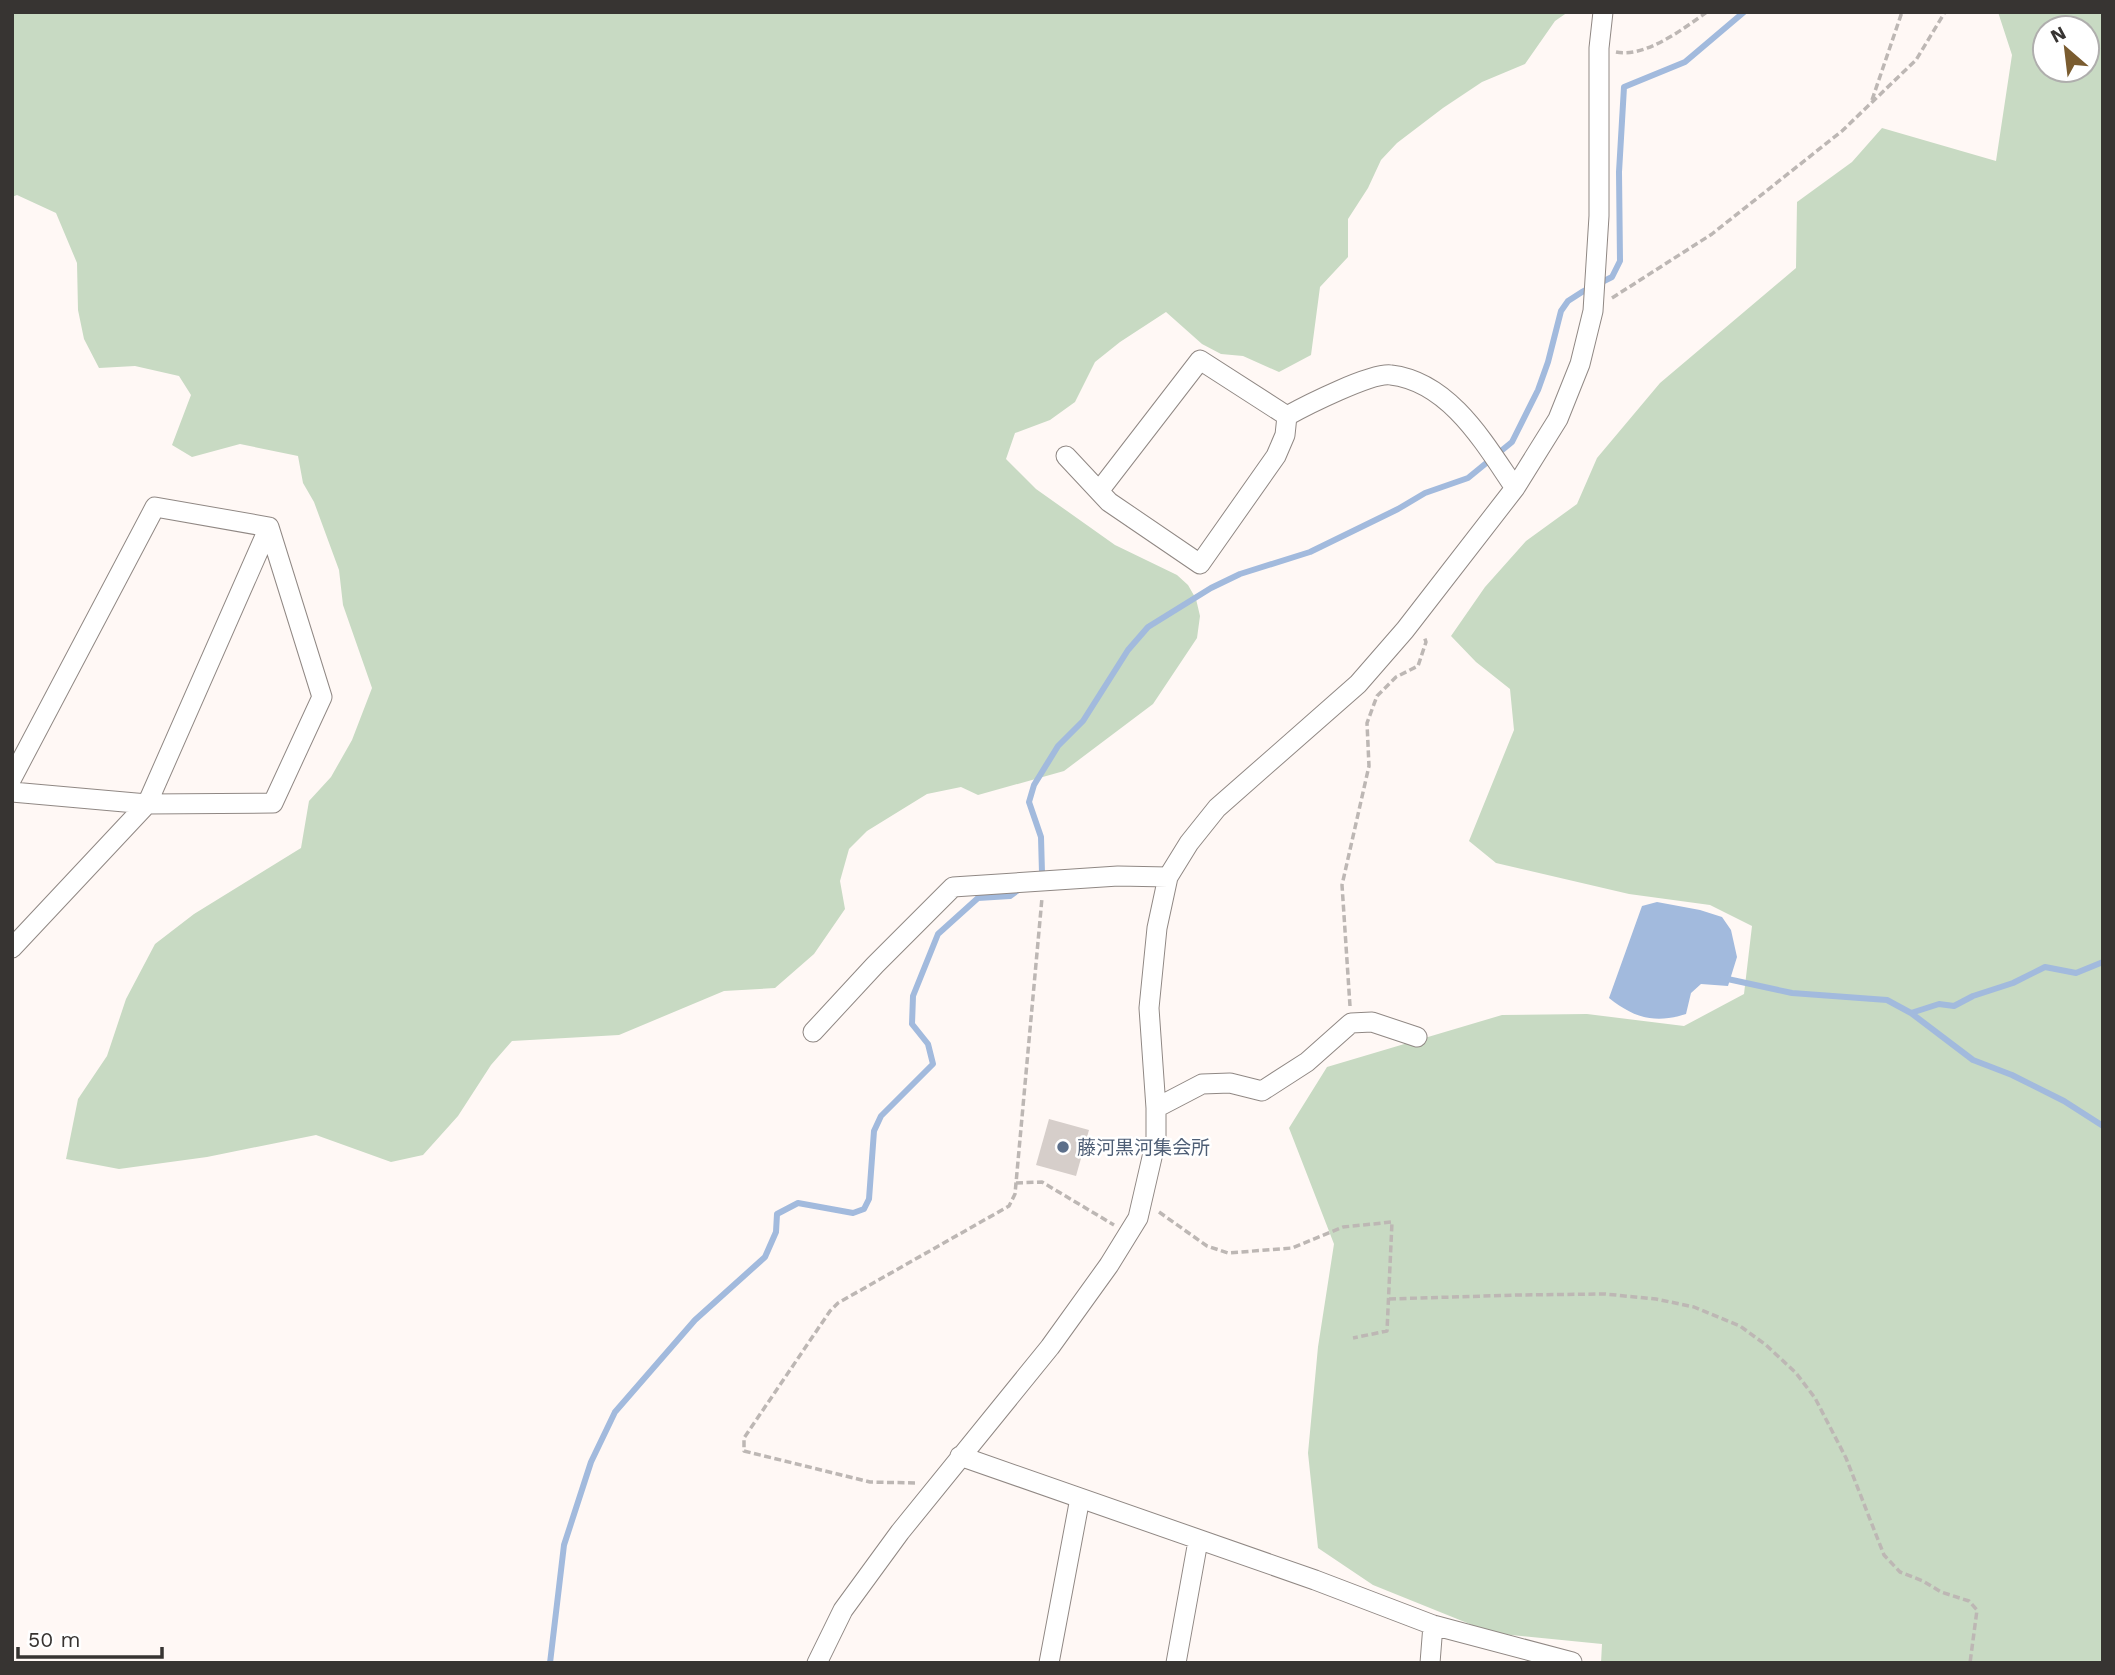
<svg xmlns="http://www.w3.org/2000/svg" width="2115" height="1675" font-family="'Work Sans','Noto Sans JP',sans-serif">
  <rect width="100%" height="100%" fill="#fff8f5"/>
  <!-- green -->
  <path fill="#c8dac3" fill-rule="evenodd" d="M 12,12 L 1568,12 L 1555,21 L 1525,64 L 1482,82 L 1443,108 L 1397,143 L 1381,160 L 1368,188 L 1348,219 L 1348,257 L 1320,287 L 1311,355 L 1279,372 L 1243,356 L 1221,354 L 1202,344 L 1166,312 L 1120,342 L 1095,362 L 1075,402 L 1050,420 L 1015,433 L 1006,459 L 1036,489 L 1115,545 L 1177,575 L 1188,585 L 1196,599 L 1200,616 L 1197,638 L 1153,704 L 1064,771 L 978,795 L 961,787 L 927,794 L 867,831 L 849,849 L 840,881 L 845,909 L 814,954 L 775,988 L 724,991 L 619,1035 L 512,1041 L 491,1065 L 458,1116 L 423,1155 L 391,1162 L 316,1135 L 207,1157 L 119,1169 L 66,1159 L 78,1099 L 107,1056 L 126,999 L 155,944 L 194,914 L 301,848 L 309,801 L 331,777 L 352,740 L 372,688 L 343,605 L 339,570 L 314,502 L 303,483 L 298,456 L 240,444 L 192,457 L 172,445 L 191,395 L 179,376 L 135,366 L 99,368 L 84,339 L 78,310 L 77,263 L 56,213 L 17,195 L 12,197 Z
    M 1998,12 L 2103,12 L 2103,1663 L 1601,1663 L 1602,1644 L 1492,1633 L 1373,1585 L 1318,1548 L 1308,1453 L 1318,1347 L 1334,1244 L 1289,1128 L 1327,1067 L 1502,1015 L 1587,1014 L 1684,1026 L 1744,994 L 1752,926 L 1710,905 L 1629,894 L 1496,863 L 1469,841 L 1514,730 L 1510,689 L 1476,662 L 1451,636 L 1485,587 L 1526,541 L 1577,504 L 1597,458 L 1660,383 L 1796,268 L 1797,202 L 1852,162 L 1882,128 L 1996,161 L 2012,55 ZM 2045,28 L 2087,28 L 2087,70 L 2045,70 Z"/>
  <!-- water -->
  <path fill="#a2badd" d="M 1657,902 L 1700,910 L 1722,917 L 1731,930 L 1737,957 L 1728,986 L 1701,984 L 1691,993 L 1686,1014 C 1655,1024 1634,1018 1609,998 L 1642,906 Z"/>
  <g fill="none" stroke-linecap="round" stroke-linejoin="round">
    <!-- stream -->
    <path stroke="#a2badd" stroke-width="6" d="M 1038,876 L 1042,873 L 1041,837 L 1029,802 L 1034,785 L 1058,746 L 1083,721 L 1128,650 L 1148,627 L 1211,588 L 1240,574 L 1310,552 L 1398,509 L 1425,493 L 1468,478 L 1512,442 L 1538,390 L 1548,362 L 1561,311 L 1568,301 L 1582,292 L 1612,277 L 1620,261 L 1619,172 L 1624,87 L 1685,62 L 1744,12
      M 1723,978 L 1792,993 L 1887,1000 L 1911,1013 L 1939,1004 L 1954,1006 L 1973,996 L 2013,983 L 2045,967 L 2076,973 L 2103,962
      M 1911,1013 L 1973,1060 L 2012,1075 L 2064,1101 L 2103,1126
      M 550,1663 L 564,1545 L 591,1462 L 615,1412 L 695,1320 L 765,1257 L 776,1232 L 777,1214 L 798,1203 L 853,1213 L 864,1209 L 869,1199 L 874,1131 L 881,1116 L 933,1064 L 928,1044 L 912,1024 L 913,996 L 938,934 L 978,898 L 1010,896 L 1021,888"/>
  </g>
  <!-- building -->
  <path fill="#d6ceca" d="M 1049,1119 L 1089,1130 L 1076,1176 L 1036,1165 Z"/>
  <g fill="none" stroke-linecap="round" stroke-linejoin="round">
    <!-- street casing -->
    <g stroke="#908884" stroke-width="21">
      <path id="street" d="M 1066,456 L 1109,502 L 1200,564 L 1276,456 L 1285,435 L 1287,416 C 1305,406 1372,372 1391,375 C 1450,382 1485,444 1515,488
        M 1099,491 L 1200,360 L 1287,416
        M 12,778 L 155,507 L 269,527 L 322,697 L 273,803 L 147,804 L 12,792
        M 12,948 L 147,804 L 269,527
        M 813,1032 L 875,965 L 953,887 L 1118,876 L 1168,877
        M 1156,1108 L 1202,1084 L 1230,1083 L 1262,1091 L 1307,1062 L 1351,1023 L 1372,1022 L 1417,1037
        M 960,1456 L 1315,1580 L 1433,1625 L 1572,1662
        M 817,1663 L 843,1610 L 900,1532 L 1050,1347 L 1109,1265 L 1138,1218 L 1156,1140 L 1156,1108 L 1149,1008 L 1157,928 L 1168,877 L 1189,843 L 1217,808 L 1358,684 L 1405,630 L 1515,488 L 1558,419 L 1580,364 L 1593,311 L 1599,216 L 1599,48 L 1603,12
        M 1049,1663 L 1080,1498
        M 1176,1663 L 1198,1541
        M 1430,1663 L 1433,1625"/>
    </g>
    <!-- path -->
    <path stroke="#bdb7b4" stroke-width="3.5" stroke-dasharray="7 3.5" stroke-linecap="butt" d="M 1616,52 C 1645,58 1683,29 1707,12
      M 1872,100 L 1902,12
      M 1612,298 L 1712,234 L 1842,131 L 1916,60 L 1945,12
      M 1350,1006 L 1342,885 L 1369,766 L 1367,723 L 1377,696 L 1396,677 L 1418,666 L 1426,642 L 1424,636
      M 1016,1183 L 1042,1182 L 1114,1225
      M 1159,1212 L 1207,1246 L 1228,1253 L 1292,1248 L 1343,1227 L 1392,1222 L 1387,1331 L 1353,1338
      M 1389,1299 L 1517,1295 L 1605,1294 L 1656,1299 L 1694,1307 L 1740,1326 L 1766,1345 L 1796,1373 L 1815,1398 L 1846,1458 L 1884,1555 L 1900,1572 L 1923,1581 L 1941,1592 L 1969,1601 L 1977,1610 L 1970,1663
      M 915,1483 L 870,1482 L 744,1451 L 744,1438 L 830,1311 L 838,1303 L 1009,1206 L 1015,1194 L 1042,898"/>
    <!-- street -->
    <use href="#street" stroke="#fff" stroke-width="19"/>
  </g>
  <!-- markers -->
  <circle fill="#5c6f8a" stroke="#fff" stroke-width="2.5" cx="1063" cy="1147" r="7"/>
  <g text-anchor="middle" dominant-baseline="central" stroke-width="5" stroke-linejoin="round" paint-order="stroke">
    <!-- service labels -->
    <g font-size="19" fill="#4e5e75" stroke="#fff" text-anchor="start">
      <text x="1077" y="1147">藤河黒河集会所</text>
    </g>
  </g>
  <!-- border -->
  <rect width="2115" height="1675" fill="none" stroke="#373432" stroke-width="28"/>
  <!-- north arrow -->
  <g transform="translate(2066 49) rotate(332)"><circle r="33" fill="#ffffff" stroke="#afaead" stroke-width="2"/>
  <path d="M0-5L12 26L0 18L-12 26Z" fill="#7a5c30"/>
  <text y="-10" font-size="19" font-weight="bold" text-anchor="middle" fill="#373432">N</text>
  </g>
  <!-- scale -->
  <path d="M18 1647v10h144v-10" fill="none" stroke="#373432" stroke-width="3.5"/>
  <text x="28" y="1647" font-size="21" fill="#373432" stroke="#ffffff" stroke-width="5" paint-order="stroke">50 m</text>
</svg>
